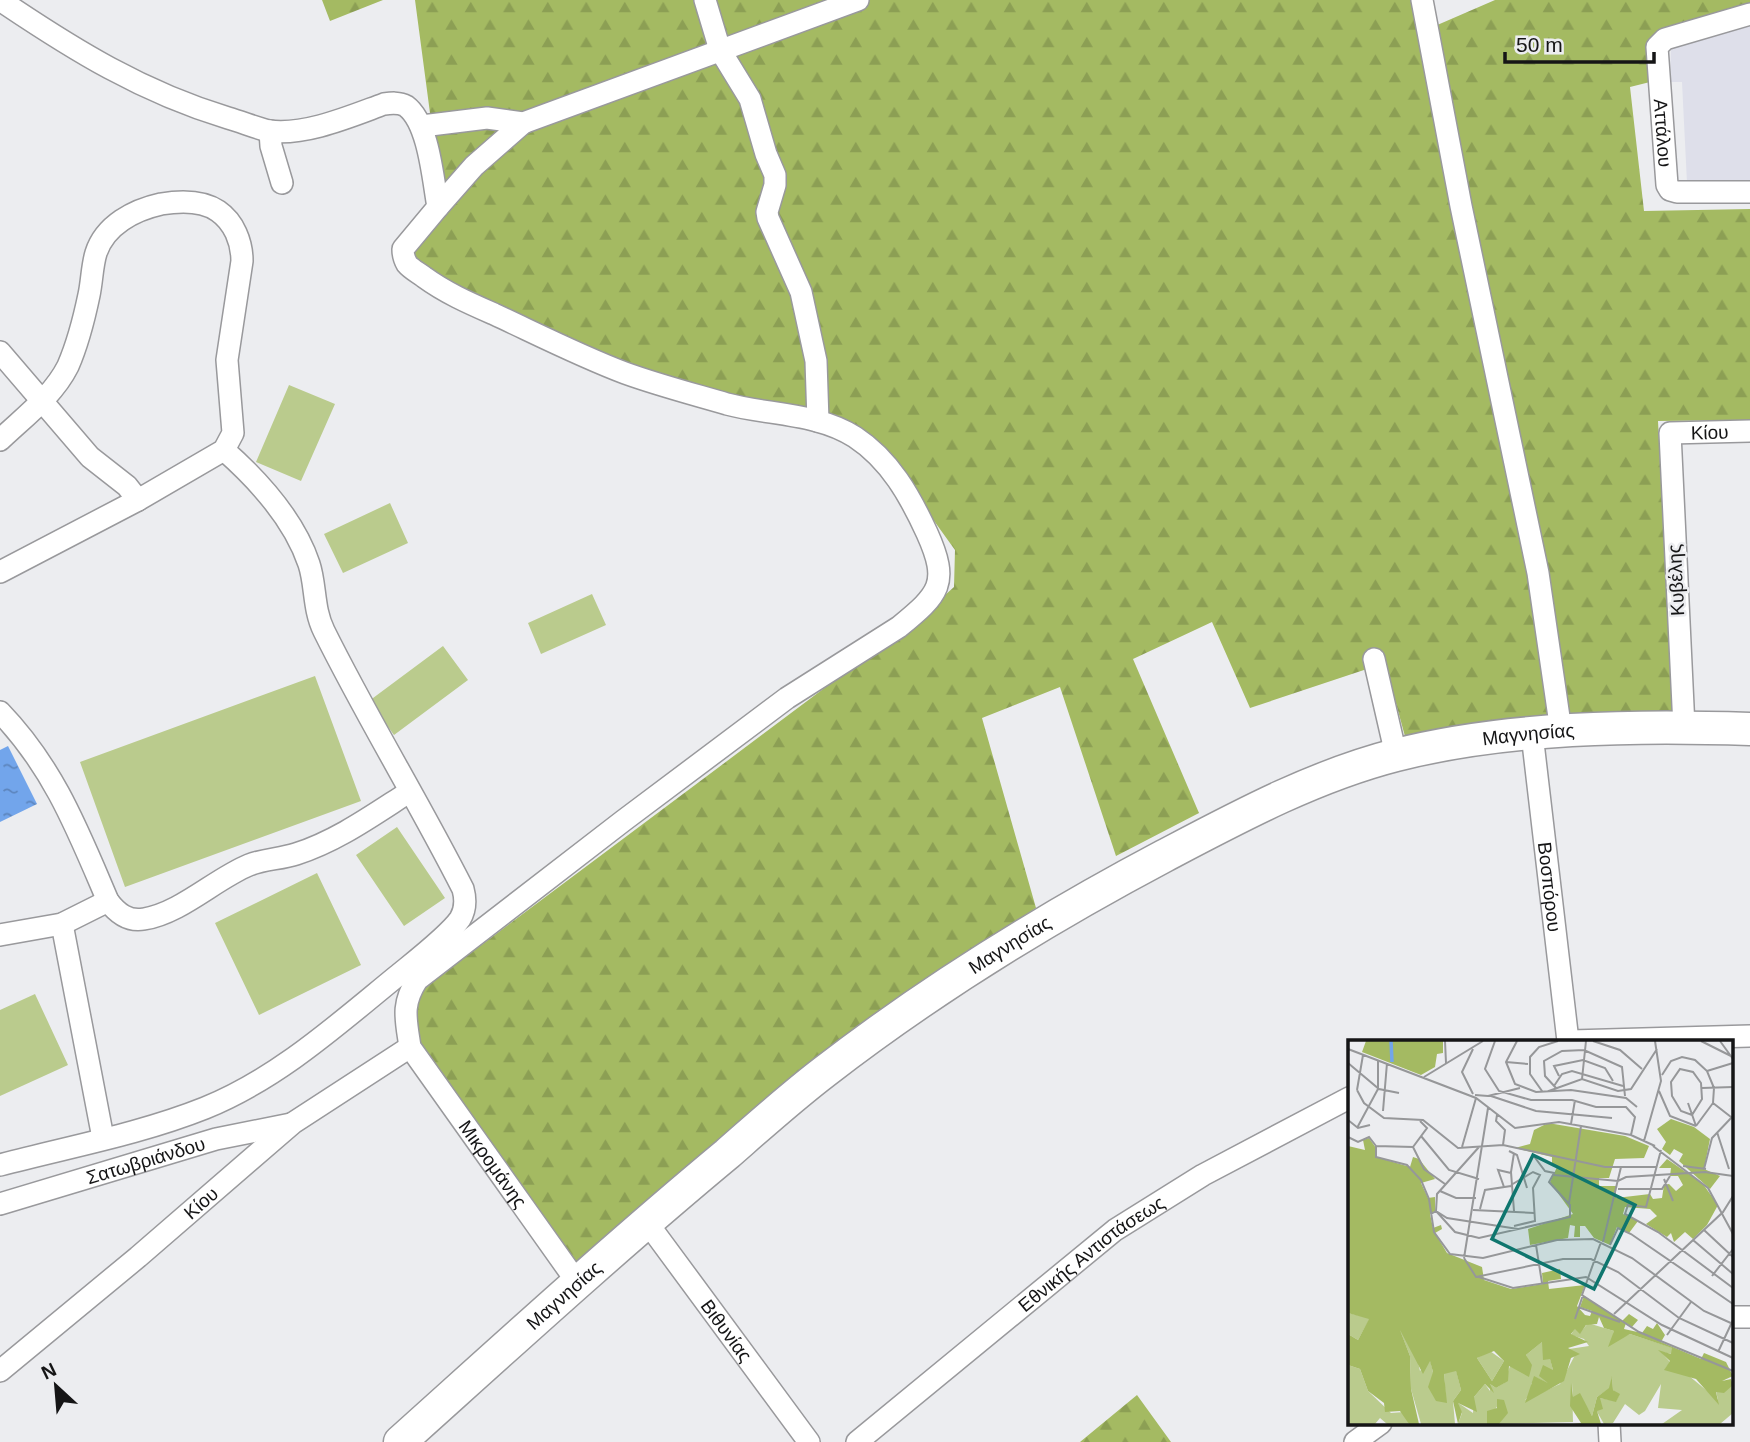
<svg xmlns="http://www.w3.org/2000/svg" width="1750" height="1442" font-family="Helvetica,sans-serif">
  <defs>
    <pattern id="forest-firs" width="22" height="20" patternUnits="userSpaceOnUse" patternTransform="scale(1.75)"><rect width="22" height="20" fill="#a4ba62"/><path d="M5 1l3.5 6h-7zM16 11l3.5 6h-7z" fill="#8c9f54"/></pattern>
    <pattern id="water-ripples" width="26" height="14" patternUnits="userSpaceOnUse" patternTransform="scale(1.75)"><rect width="26" height="14" fill="#72a5eb"/><path d="M2 4q2-2 4 0t4 0M15 11q2-2 4 0t4 0" fill="none" stroke="#5c85bd"/></pattern>
  </defs>
  <rect width="100%" height="100%" fill="#ecedf0"/>
  <!-- built -->
  <path fill="#dedfea" d="M 1750,25 L 1750,182 L 1687,183 L 1682,82 L 1670,82 L 1671,45 Z"/>
  <!-- forest -->
  <path fill="url(#forest-firs)" d="M 322,0 L 383,0 L 330,21 Z
    M 415,0 L 1422,0 L 1435,26 L 1495,0 L 1750,0 L 1750,19 L 1663,45 L 1666,78 L 1630,87 L 1644,211 L 1750,209 L 1750,420 L 1658,421 L 1673,718 L 1406,740 L 1385,663 L 1250,708 L 1212,622 L 1133,659 L 1199,813 L 1116,856 L 1060,687 L 982,718 L 1036,908 L 897,1000 L 575,1267 L 426,1057 L 414,1024 L 412,997 L 926,612 L 954,587 L 955,550 L 878,443 L 836,415 L 676,384 L 561,341 L 425,273 L 407,253 L 443,211 Z
    M 1137,1395 L 1171,1442 L 1080,1442 Z"/>
  <!-- pitch -->
  <path fill="#bacb8d" d="M 289,385 L 335,404 L 301,481 L 256,462 Z
    M 390,503 L 408,543 L 343,573 L 324,534 Z
    M 592,594 L 606,625 L 541,654 L 528,623 Z
    M 443,646 L 468,680 L 394,735 L 369,701 Z
    M 315,676 L 361,801 L 125,887 L 80,762 Z
    M 397,827 L 445,898 L 404,926 L 356,855 Z
    M 317,873 L 361,965 L 259,1015 L 215,923 Z
    M 35,994 L 68,1065 L 0,1096 L 0,1010 Z"/>
  <!-- water -->
  <path fill="url(#water-ripples)" d="M 8,746 L 37,804 L 0,822 L 0,750 Z"/>
  <g fill="none" stroke-linecap="round" stroke-linejoin="round">
    <!-- street casing -->
    <g stroke="#99999c" stroke-width="24">
      <g id="street">
        <path id="s1" d="M 0,0 C 74,50 142,92 228,118 C 242,122 256,128 269,131 C 305,136 351,116 384,104 C 391,103 399,102 406,106 C 429,123 433,180 438,207 L 403,249 C 403,255 404,259 407,264 C 411,269 419,273 424,277 C 446,293 469,303 494,314 C 537,334 580,356 625,373 C 658,385 693,394 727,404 C 768,415 818,413 855,437 C 890,460 910,496 927,533 C 950,584 939,594 899,627 L 787,698 L 623,821 L 417,980 C 401,1005 406,1019 410,1047 L 577,1282"/>
        <path d="M 705,0 L 720,50 L 750,99 L 766,154 L 775,175 L 775,185 L 767,212 L 768,218 L 801,292 L 816,361 L 818,421"/>
        <path d="M 1422,0 L 1461,206 L 1538,573 L 1561,731"/>
        <path id="s2" d="M 1750,14 L 1665,39 L 1657,47 L 1667,185 L 1670,190 L 1677,192 L 1750,192"/>
        <path d="M 422,126 L 487,118 L 523,123 L 858,0"/>
        <path d="M 270,131 L 271,146 L 282,183"/>
        <path d="M 438,207 L 474,166 L 523,123"/>
        <path d="M 0,352 L 90,457 L 127,486 L 138,500"/>
        <path d="M 0,440 C 24,417 53,396 68,366 C 78,343 84,319 89,295 C 92,281 92,266 96,253 C 105,225 134,210 161,204 C 179,201 202,200 218,211 C 234,222 242,242 242,261 L 227,360 L 233,433 L 224,450 L 138,500 L 0,572"/>
        <path d="M 1374,659 L 1396,755"/>
        <path d="M 0,712 C 54,768 78,831 108,901 C 117,913 128,922 144,919 C 181,913 215,879 249,865 C 264,859 281,859 296,854 C 337,841 373,815 409,792"/>
        <path id="s3" d="M 1684,727 L 1670,433 L 1750,431"/>
        <path id="s4" d="M 1532,734 L 1568,1041"/>
        <path d="M 62,924 L 103,1138"/>
        <path d="M 0,935 L 62,924 L 108,901"/>
        <path d="M 1571,1041 L 1750,1036"/>
        <path d="M 0,1165 C 68,1147 140,1134 205,1108 C 277,1079 337,1025 397,976 C 414,962 448,936 460,919 C 466,909 466,900 463,889 C 419,802 367,718 324,631 C 313,609 316,585 309,564 C 294,519 258,480 224,450"/>
        <path id="s5" d="M 0,1204 L 216,1139 L 291,1124"/>
        <path id="s6" d="M 646,1221 L 809,1442"/>
        <path d="M 1731,1317 L 1750,1317"/>
        <path id="s7" d="M 0,1371 L 138,1257 L 293,1123 L 410,1047"/>
        <path d="M 1609,1423 L 1610,1442"/>
        <path id="s8" d="M 857,1442 L 1115,1230 L 1203,1175 L 1349,1098"/>
        <path d="M 1355,1442 L 1381,1423"/>
      </g>
    </g>
    <!-- secondary casing -->
    <g stroke="#99999c" stroke-width="35">
      <g id="secondary">
        <path id="s9" d="M 400,1442 C 508,1345 615,1247 727,1154 C 759,1126 790,1098 824,1072 C 930,990 1045,919 1164,856 C 1238,817 1314,776 1396,755 C 1506,727 1636,725 1750,729"/>
      </g>
    </g>
    <!-- street -->
    <use href="#street" stroke="#fff" stroke-width="21"/>
    <!-- secondary -->
    <use href="#secondary" stroke="#fff" stroke-width="32"/>
  </g>
  <g text-anchor="middle" dominant-baseline="central" stroke-width="5" stroke-linejoin="round" paint-order="stroke">
    <!-- street labels -->
    <g font-size="19" fill="#151516" stroke="#ecedf0">
      <text stroke="none"><textPath href="#s2" startOffset="186">Αττάλου</textPath></text>
      <text stroke="none"><textPath href="#s3" startOffset="334">Κίου</textPath></text>
      <text transform="translate(1676 580) rotate(-93)">Κυβέλης</text>
      <text stroke="none"><textPath href="#s9" startOffset="1354">Μαγνησίας</textPath></text>
      <text stroke="none"><textPath href="#s4" startOffset="154">Βοσπόρου</textPath></text>
      <text stroke="none"><textPath href="#s9" startOffset="788">Μαγνησίας</textPath></text>
      <text stroke="none"><textPath href="#s5" startOffset="152">Σατωβριάνδου</textPath></text>
      <text stroke="none"><textPath href="#s1" startOffset="2149">Μικρομάνης</textPath></text>
      <text stroke="none"><textPath href="#s7" startOffset="262">Κίου</textPath></text>
      <text stroke="none"><textPath href="#s8" startOffset="301">Εθνικής Αντιστάσεως</textPath></text>
      <text stroke="none"><textPath href="#s9" startOffset="220">Μαγνησίας</textPath></text>
      <text stroke="none"><textPath href="#s6" startOffset="136">Βιθυνίας</textPath></text>
    </g>
  </g>
  <!-- overview -->
  <g transform="translate(1348 1040)">
    <rect width="385" height="385" fill="#ecedf0"/>
    <path d="M 0,273 L 22,278 L 10,300 L 0,294 ZM 240,283 L 266,291 L 264,302 L 282,294 L 325,308 L 324,314 L 313,312 L 322,322 L 317,329 L 340,335 L 370,360 L 368,351 L 385,345 L 385,373 L 372,384 L 314,384 L 334,370 L 310,368 L 313,344 L 297,371 L 291,375 L 277,364 L 265,383 L 256,384 L 248,370 L 252,358 L 268,361 L 271,355 L 265,350 L 264,337 L 262,348 L 249,357 L 244,376 L 234,359 L 225,357 L 224,343 L 225,382 L 151,384 L 157,374 L 151,363 L 139,384 L 110,384 L 114,373 L 109,362 L 125,373 L 126,357 L 137,344 L 142,351 L 142,344 L 148,348 L 156,343 L 162,326 L 177,333 L 181,322 L 178,315 L 195,301 L 195,314 L 202,318 L 205,330 L 199,331 L 201,344 L 189,338 L 183,344 L 184,353 L 177,360 L 212,344 L 227,315 L 221,309 L 241,306 L 236,299 L 223,295 L 227,288 L 232,293 ZM 51,288 L 68,313 L 72,331 L 82,319 L 91,359 L 98,362 L 96,333 L 108,330 L 113,350 L 105,361 L 107,384 L 73,384 L 63,349 L 62,316 ZM 142,311 L 156,321 L 144,341 L 129,318 ZM 0,325 L 12,329 L 20,351 L 43,373 L 56,372 L 61,384 L 39,384 L 32,378 L 27,384 L 0,384 Z" fill="#bacb8d"/>
    <path d="M 18,1 L 95,1 L 95,13 L 89,14 L 87,27 L 73,35 L 14,12 ZM 323,79 L 346,87 L 362,99 L 356,129 L 372,136 L 362,149 L 331,121 L 335,114 L 326,109 L 322,115 L 314,109 L 318,102 L 309,89 ZM 200,83 L 277,96 L 301,106 L 296,118 L 267,119 L 261,138 L 251,138 L 251,146 L 268,146 L 268,158 L 302,154 L 305,159 L 314,158 L 316,145 L 321,144 L 328,151 L 335,145 L 330,136 L 322,136 L 323,128 L 311,128 L 319,119 L 355,144 L 370,165 L 359,185 L 345,199 L 337,192 L 326,202 L 323,193 L 319,197 L 298,184 L 309,176 L 302,169 L 277,167 L 275,174 L 290,181 L 281,193 L 269,187 L 262,205 L 246,198 L 237,186 L 232,186 L 232,197 L 226,197 L 227,186 L 222,185 L 220,198 L 182,205 L 180,189 L 225,174 L 202,142 L 209,127 L 204,126 L 204,117 L 167,108 L 182,104 L 186,90 ZM 21,98 L 28,108 L 28,117 L 62,127 L 65,117 L 71,119 L 87,139 L 73,143 L 80,158 L 87,157 L 87,171 L 82,174 L 85,188 L 93,185 L 94,189 L 87,193 L 99,213 L 134,227 L 136,240 L 163,249 L 195,244 L 194,233 L 212,229 L 213,239 L 200,241 L 201,249 L 237,245 L 229,266 L 237,275 L 242,276 L 244,271 L 232,267 L 236,256 L 274,281 L 281,274 L 290,280 L 284,287 L 278,283 L 276,289 L 294,293 L 299,286 L 305,289 L 309,283 L 317,295 L 313,302 L 353,319 L 356,313 L 378,322 L 385,336 L 374,341 L 383,339 L 385,345 L 376,353 L 368,352 L 371,365 L 348,339 L 316,330 L 322,321 L 310,310 L 323,314 L 324,308 L 282,294 L 260,307 L 266,291 L 256,288 L 251,277 L 249,284 L 238,285 L 232,294 L 227,289 L 223,294 L 240,302 L 220,308 L 232,314 L 223,318 L 216,341 L 177,363 L 186,336 L 200,343 L 191,336 L 195,325 L 205,330 L 202,319 L 195,320 L 194,302 L 178,315 L 184,325 L 181,337 L 161,326 L 160,341 L 148,348 L 142,344 L 146,353 L 137,344 L 126,357 L 129,372 L 110,363 L 114,372 L 110,384 L 105,361 L 113,350 L 108,331 L 96,334 L 99,363 L 88,361 L 80,347 L 85,332 L 82,321 L 75,334 L 52,290 L 62,316 L 63,349 L 71,384 L 61,384 L 52,371 L 37,372 L 36,363 L 20,351 L 12,329 L 0,325 L 0,294 L 10,300 L 21,279 L 0,273 L 0,106 L 17,110 L 15,100 ZM 146,311 L 156,321 L 144,341 L 129,318 ZM 264,336 L 265,350 L 272,354 L 268,362 L 252,358 L 255,369 L 249,371 L 253,384 L 226,384 L 233,383 L 222,366 L 223,343 L 225,357 L 232,353 L 244,376 L 249,357 L 261,348 ZM 149,359 L 156,360 L 160,373 L 151,384 L 139,384 L 139,371 L 149,368 Z" fill="#a4ba62" fill-rule="evenodd"/>
    <path fill="none" stroke="#72a5eb" stroke-width="3.5" d="M 43,1 L 44,22"/>
    <path fill="none" stroke="#969799" stroke-width="2" d="M 97,1 L 98,23M 147,1 L 137,29 L 151,51 L 183,60 L 224,60 L 248,67 L 278,67 L 287,77 L 283,95M 169,1 L 158,22 L 167,44 L 188,52 L 223,50 L 278,58 L 289,67M 245,1 L 272,10 L 294,29M 353,1 L 383,16M 372,1 L 385,19M 0,9 L 128,58 L 167,88 L 211,82 L 283,95 L 307,106M 125,9 L 114,32 L 125,54M 158,22 L 180,24M 0,23 L 31,49 L 51,53M 332,29 L 345,32 L 353,43 L 354,59 L 344,75 L 333,71 L 324,56 L 323,42 ZM 359,31 L 385,23M 314,35 L 323,21 L 334,17 L 347,20 L 359,31 L 366,48 L 365,63 L 348,86M 211,36 L 206,26 L 235,20 L 257,28 L 265,41M 76,37 L 135,1M 234,39 L 238,1M 206,46 L 214,34 L 224,31 L 275,46M 208,48 L 197,36 L 196,21 L 214,11 L 236,10 L 274,27 L 277,56M 354,48 L 385,47M 9,50 L 16,63 L 36,78 L 75,80 L 110,108 L 155,105 L 257,127 L 308,127M 9,50 L 15,15M 194,51 L 182,34 L 182,17 L 191,7 L 210,1M 311,51 L 322,76 L 348,86M 198,52 L 234,39 L 270,51 L 283,49 L 309,9M 127,55 L 140,56 L 172,48M 143,56 L 188,71 L 264,78M 340,63 L 348,86M 365,63 L 383,77M 35,71 L 39,23M 149,75 L 148,81 L 157,90 L 155,105M 0,80 L 10,88 L 22,85M 223,84 L 227,60M 9,88 L 30,49 L 30,21M 369,92 L 381,129M 73,96 L 101,130 L 131,139M 0,97 L 10,102 L 21,97 L 28,106M 296,101 L 313,41 L 307,1M 28,106 L 28,117 L 59,125 L 73,140 L 81,159 L 86,192 L 102,214 L 135,218 L 209,200 L 245,199 L 284,218 L 356,271 L 385,284M 28,106 L 65,107 L 76,129 L 97,144M 305,106 L 360,148 L 385,194M 65,107 L 79,88 L 72,81M 114,107 L 128,58M 131,107 L 89,154 L 88,171 L 99,178 L 170,189M 313,110 L 298,167 L 280,165 L 277,174 L 310,192 L 385,248M 161,111 L 169,115 L 179,148M 335,126 L 358,129M 356,129 L 364,98 L 385,76M 206,135 L 270,141 L 278,137 L 357,132 L 385,136M 316,139 L 325,161M 163,145 L 185,132 L 192,135 L 185,148 L 187,181 L 166,186M 156,147 L 150,130 L 163,133M 270,149 L 314,149 L 322,136M 92,151 L 108,158 L 128,158M 221,163 L 233,86M 132,169 L 137,150 L 163,146M 125,170 L 186,173M 166,171 L 163,132 L 166,113M 83,174 L 88,171 L 107,192 L 131,198 L 222,177 L 222,165 L 201,142 L 206,133 L 197,131 L 185,115M 356,190 L 385,217M 345,200 L 385,234M 253,202 L 234,255 L 291,292 L 385,331M 255,202 L 273,127M 188,205 L 194,243M 262,205 L 270,188 L 283,194 L 385,264M 116,218 L 128,237 L 215,219 L 243,219 L 270,232 L 331,278 L 385,303M 116,218 L 140,68M 364,236 L 385,209M 131,237 L 165,248 L 238,237 L 314,285 L 385,318M 230,267 L 272,282M 266,274 L 375,172 L 385,156M 227,279 L 235,255M 319,295 L 343,262M 370,312 L 385,280"/>
    <path fill="#0f766e" fill-opacity="0.15" stroke="#0f766e" stroke-width="3.5" d="M 185,115 L 287,165 L 246,249 L 144,199 Z"/>
    <rect width="385" height="385" fill="none" stroke="#151516" stroke-width="3.5"/>
  </g>
  <!-- north arrow -->
  <g transform="translate(56 1386) rotate(334)" stroke="#ecedf0" stroke-width="5" paint-order="stroke">
  <path d="M0-5L12 26L0 18L-12 26Z" fill="#151516"/>
  <text y="-10" font-size="19" font-weight="bold" text-anchor="middle" fill="#151516">N</text>
  </g>
  <!-- scale -->
  <path d="M1505 52v10h149v-10" fill="none" stroke="#151516" stroke-width="3.5"/>
  <text x="1516" y="52" font-size="21" fill="#151516" stroke="#ecedf0" stroke-width="5" paint-order="stroke">50 m</text>
</svg>
